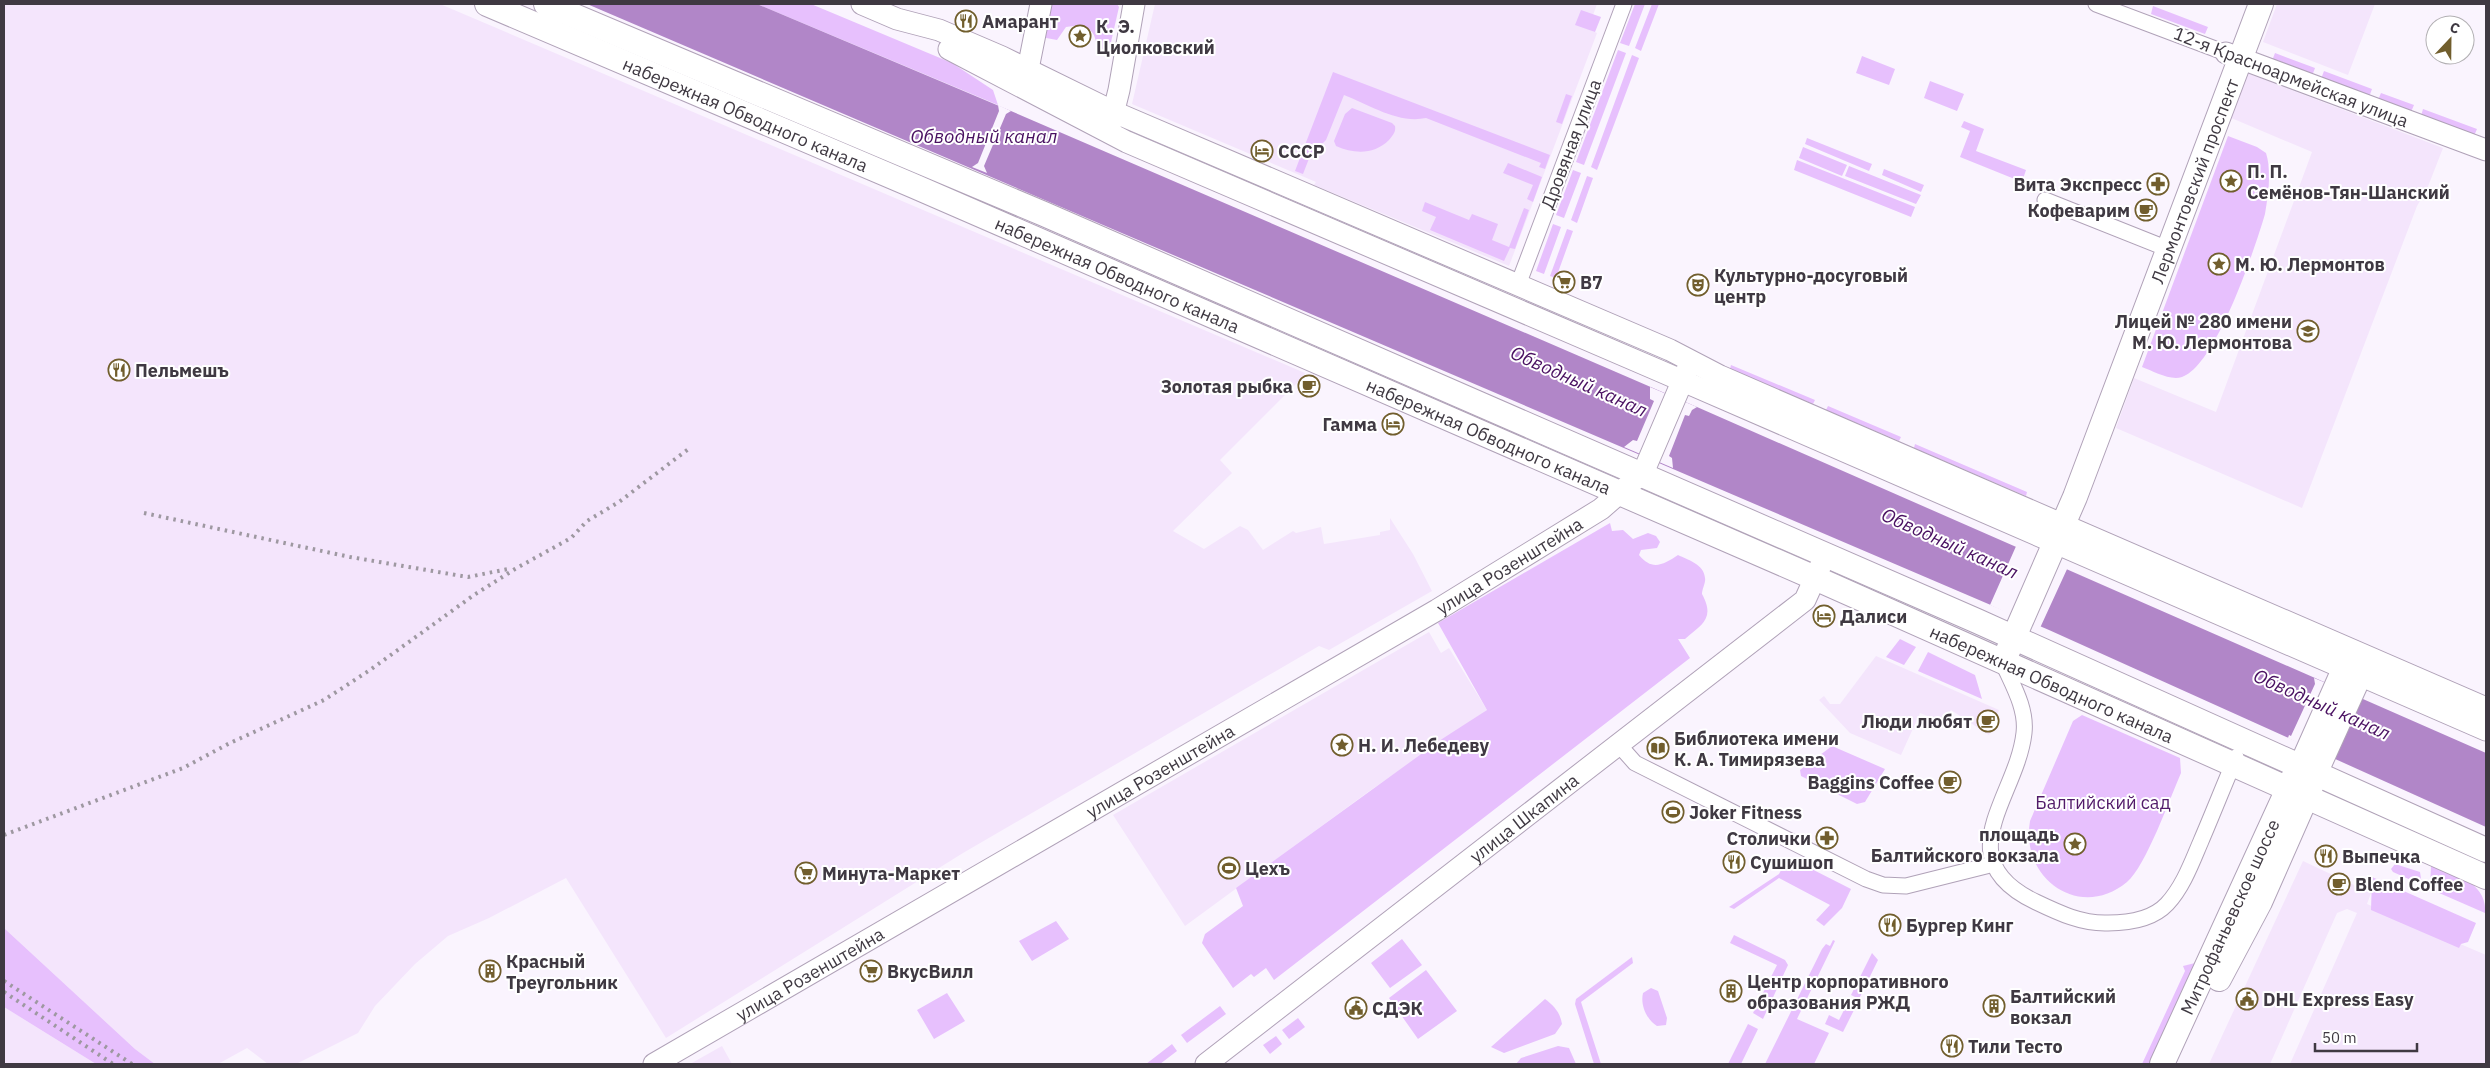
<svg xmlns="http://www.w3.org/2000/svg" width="2490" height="1068" font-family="'IBM Plex Sans',sans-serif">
  <rect width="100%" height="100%" fill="#faf4fe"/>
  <!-- built -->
  <path fill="#f4e5fc" d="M 4,4 L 440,4 L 1305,373 L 1303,377 L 1220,460 L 1232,473 L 1173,531 L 1204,549 L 1240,526 L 1248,530 L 1263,550 L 1293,531 L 1296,533 L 1321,527 L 1324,544 L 1380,535 L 1380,532 L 1390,530 L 1390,518 L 1413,554 L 1432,591 L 1329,650 L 1319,646 L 1094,777 L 963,853 L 666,1038 L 566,878 L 489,918 L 448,936 L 415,964 L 375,1006 L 358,1033 L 296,1064 L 268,1064 L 247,1048 L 218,1064 L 155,1064 L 135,1049 L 4,928 Z
    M 1155,4 L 1597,4 L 1588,29 L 1597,33 L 1509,266 L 1314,185 L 1316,182 L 1132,104 Z
    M 2277,4 L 2375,4 L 2348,75 L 2263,42 Z
    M 2247,73 L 2443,148 L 2427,189 L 2417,206 L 2302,508 L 2116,428 L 2134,378 L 2216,412 L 2312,152 L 2229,117 Z
    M 1429,632 L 1441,653 L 1449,648 L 1487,710 L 1368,792 L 1185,926 L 1113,815 Z
    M 1876,656 L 1999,710 L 1989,735 L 1951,710 L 1942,722 L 1920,713 L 1901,755 L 1850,733 L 1819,700 L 1824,696 L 1830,704 L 1840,704 Z
    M 2303,861 L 2371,893 L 2367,904 L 2486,955 L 2486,1064 L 2290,1064 L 2357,913 L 2347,909 L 2337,913 L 2270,1064 L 2209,1064 Z
    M 4,1007 L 96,1064 L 4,1064 Z
    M 722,1046 L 732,1064 L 690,1064 Z"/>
  <!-- green -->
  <path fill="#e7c0fd" d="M 757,4 L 811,4 L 952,63 L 993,90 L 998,105 Z
    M 1048,4 L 1117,4 L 1119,7 L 1109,51 L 1096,48 C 1097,37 1092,28 1081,25 L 1066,27 L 1057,40 L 1041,37 Z
    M 1635,4 L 1645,4 L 1629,46 L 1620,43 Z
    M 1652,4 L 1659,4 L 1641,51 L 1635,48 Z
    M 2153,6 L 2208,27 L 2205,34 L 2151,14 Z
    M 1581,10 L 1601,17 L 1595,32 L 1575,25 Z
    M 1618,50 L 1626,53 L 1584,165 L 1576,162 Z
    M 2275,53 L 2315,68 L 2312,76 L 2272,61 Z
    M 1632,55 L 1639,58 L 1597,170 L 1591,167 Z
    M 1862,56 L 1895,69 L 1889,85 L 1856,73 Z
    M 2324,71 L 2372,89 L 2369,97 L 2321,79 Z
    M 1333,72 L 1550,155 L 1545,169 L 1539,167 L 1541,163 L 1426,118 C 1398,124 1370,105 1344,95 L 1326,140 L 1310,156 L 1303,174 L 1295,171 Z
    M 1930,81 L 1964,94 L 1957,111 L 1924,98 Z
    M 2381,93 L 2414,105 L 2411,112 L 2378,100 Z
    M 1566,94 L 1572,96 L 1562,124 L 1556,122 Z
    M 1352,108 L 1392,123 L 1395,126 C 1396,132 1393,135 1389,140 C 1374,155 1354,154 1336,146 L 1334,141 L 1345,114 Z
    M 2423,109 L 2477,129 L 2474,136 L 2421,116 Z
    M 1964,121 L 1984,129 L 1976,151 L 2026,170 L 2022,182 L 1960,157 L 1970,131 L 1961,127 Z
    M 2228,136 L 2257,147 L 2266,153 C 2272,172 2268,195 2265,214 C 2255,248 2216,366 2182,377 C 2170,381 2153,371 2142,367 Z
    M 1807,138 L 1872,164 L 1869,171 L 1805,144 Z
    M 1803,147 L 1847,165 L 1842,176 L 1799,158 Z
    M 1797,160 L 1915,207 L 1911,217 L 1794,170 Z
    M 1508,163 L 1542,177 L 1533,202 L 1527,199 L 1533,185 L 1503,173 Z
    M 1849,166 L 1921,195 L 1916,204 L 1845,176 Z
    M 1884,169 L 1924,185 L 1921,192 L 1882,175 Z
    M 1573,170 L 1581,173 L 1564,218 L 1556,215 Z
    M 1587,176 L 1593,178 L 1577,223 L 1571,220 Z
    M 1425,202 L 1469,220 L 1472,214 L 1498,224 L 1492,240 L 1509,247 L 1524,208 L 1529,210 L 1515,249 L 1510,248 L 1504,261 L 1430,230 L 1436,217 L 1422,211 Z
    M 1553,224 L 1561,227 L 1544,274 L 1536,271 Z
    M 1567,229 L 1573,231 L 1556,278 L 1550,276 Z
    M 1731,365 L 1815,400 L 1813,404 L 1730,369 Z
    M 1828,406 L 1901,437 L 1899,441 L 1826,410 Z
    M 1915,444 L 2027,492 L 2026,496 L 1914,448 Z
    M 1610,523 L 1612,531 L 1623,530 L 1633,539 L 1648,533 L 1656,536 L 1660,542 L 1657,548 L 1641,550 L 1639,555 C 1652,571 1663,565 1678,555 C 1688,560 1704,564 1705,578 C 1706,582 1702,589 1702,594 C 1715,618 1703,624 1685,639 L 1678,639 L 1690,658 L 1274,980 L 1266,968 L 1254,977 L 1251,974 L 1233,988 L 1202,943 L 1205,934 L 1243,906 L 1236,888 L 1442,739 L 1487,710 L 1438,623 Z
    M 1900,639 L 1916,647 L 1904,665 L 1886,657 Z
    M 1928,652 L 1975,675 L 1982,699 L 1918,671 Z
    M 2082,715 L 2180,758 L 2181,773 C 2170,798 2146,866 2127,882 C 2080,921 2020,879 2030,821 L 2073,721 Z
    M 1832,746 L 1885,769 L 1865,802 L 1857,804 L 1801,776 L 1800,770 Z
    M 1788,857 L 1851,889 L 1842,908 L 1824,926 L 1816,920 L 1830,905 L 1779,878 L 1734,909 L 1729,907 L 1779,874 Z
    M 2395,864 L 2420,872 L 2422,885 L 2393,872 L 2391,869 Z
    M 2431,866 C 2454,872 2488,884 2485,913 L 2430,889 Z
    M 2372,877 L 2476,923 L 2468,942 L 2461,944 L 2459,948 L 2371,910 Z
    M 1056,921 L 1069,939 L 1032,961 L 1019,941 Z
    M 4,928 L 135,1049 L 155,1064 L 96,1064 L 4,1007 Z
    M 1734,935 L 1785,960 L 1788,965 L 1763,1019 L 1753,1013 L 1777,965 L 1730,943 Z
    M 1402,939 L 1422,965 L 1390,988 L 1371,963 Z
    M 1833,940 L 1835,941 L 1797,1019 L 1829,1033 L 1814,1064 L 1765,1064 L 1822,949 L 1826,944 L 1830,946 Z
    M 1872,953 L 1878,960 L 1859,999 L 1851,995 Z
    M 1632,957 L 1633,963 L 1581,1002 L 1601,1064 L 1594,1064 L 1575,1004 L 1576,999 Z
    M 2199,962 L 2152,1064 L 2142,1064 L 2185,971 L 2183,966 Z
    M 1426,970 L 1457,1011 L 1418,1039 L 1389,998 Z
    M 1651,988 L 1658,991 L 1667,1018 L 1666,1025 L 1657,1026 C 1647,1020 1640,1005 1643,993 Z
    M 947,993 L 965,1021 L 934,1039 L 917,1010 Z
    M 1545,999 C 1554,1006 1560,1012 1562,1024 L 1555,1034 L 1504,1053 L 1491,1047 Z
    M 1848,1002 L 1856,1006 L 1843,1032 L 1825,1024 L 1829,1015 L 1839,1020 Z
    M 1220,1006 L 1226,1014 L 1187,1043 L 1181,1035 Z
    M 1298,1018 L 1305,1027 L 1289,1039 L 1282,1030 Z
    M 1748,1024 L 1758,1029 L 1741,1064 L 1728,1064 Z
    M 1276,1036 L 1282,1044 L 1270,1054 L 1263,1045 Z
    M 1172,1044 L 1177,1051 L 1160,1064 L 1146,1064 Z
    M 1558,1046 L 1569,1048 L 1576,1064 L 1516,1064 L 1521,1058 Z"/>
  <!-- water -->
  <path fill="#b186c8" d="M 587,4 L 757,4 L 1011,111 L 1697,407 L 2486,753 L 2486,827 L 2049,630 Z"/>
  <!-- pier -->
  <path fill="#faf4fe" d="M 998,105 L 1011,111 L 1006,114 L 984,166 L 987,173 L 972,167 L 978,163 L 999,111 Z
    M 1650,387 L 1697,407 L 1692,410 L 1689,416 L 1685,415 L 1669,456 L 1672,458 L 1673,468 L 1624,447 L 1633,440 L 1637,441 L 1654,401 L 1650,399 Z
    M 2017,544 L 2068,567 L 2040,628 L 1990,605 Z
    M 2314,678 L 2326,683 L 2298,743 L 2288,738 L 2289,735 L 2291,736 L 2315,684 Z"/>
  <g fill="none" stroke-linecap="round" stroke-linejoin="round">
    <!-- street casing -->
    <g stroke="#b0a2b8" stroke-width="17">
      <path id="street" d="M 2096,4 L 2226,53
        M 2045,200 L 2168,249
        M 1518,285 L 1624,4
        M 2002,661 C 2012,684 2027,708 2024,733 C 2017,797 1945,859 2036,902 C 2059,913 2082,924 2108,923 C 2128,923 2153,919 2167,904 C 2183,887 2192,862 2201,841 C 2213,813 2224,785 2236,757
        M 1619,745 L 1635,763 L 1866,879 L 1883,885 L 1906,886 L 1994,864"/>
    </g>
    <!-- secondary casing -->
    <g stroke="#b0a2b8" stroke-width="23">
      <g id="secondary">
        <path d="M 862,4 L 897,19 L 939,30 L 1002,57 L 1114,112 L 1670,350 L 1720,376 L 2486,708"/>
        <path d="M 949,49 L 1127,142 L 1660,371 L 2486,730"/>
        <path d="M 2226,53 L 2486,150"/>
        <path d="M 1023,81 L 1028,69 L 1041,4"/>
        <path d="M 1110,126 L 1119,90 L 1134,4"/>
        <path d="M 2299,767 L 2343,668 L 2352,658"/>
        <path d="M 2316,775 L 2361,676 L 2359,662"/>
        <path id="s1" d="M 654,1064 L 1437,610 L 1601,509 L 1639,476 L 1646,466 L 1688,368"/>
        <path id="s2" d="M 1206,1064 L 1805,600 L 1825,556"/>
      </g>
    </g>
    <!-- primary casing -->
    <g stroke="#b0a2b8" stroke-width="26">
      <g id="primary">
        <path id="s3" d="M 487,4 L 914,186 L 1815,578 L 2486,877"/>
        <path d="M 546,4 L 1044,214 L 1977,621 L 2486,850"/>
        <path id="s4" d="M 2007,653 L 2075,497 L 2261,4"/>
        <path d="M 2219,979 L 2260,902 L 2312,784"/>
        <path id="s5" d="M 2162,1064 L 2294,776"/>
      </g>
    </g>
    <!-- street -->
    <use href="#street" stroke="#fff" stroke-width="15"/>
    <!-- secondary -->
    <use href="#secondary" stroke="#fff" stroke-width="21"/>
    <!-- primary -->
    <use href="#primary" stroke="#fff" stroke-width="24"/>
    <!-- rail -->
    <path stroke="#9e98a1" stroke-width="4" stroke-dasharray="2.5 5" stroke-linecap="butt" d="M 144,513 L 350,557 L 468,577 L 508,569
      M 4,835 L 183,768 L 230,743 L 324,700 L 370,670 L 474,595 L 515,569 L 571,538 L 587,521 L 619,502 L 691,447
      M 4,981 L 132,1064
      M 4,992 L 113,1064"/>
  </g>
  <!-- icons -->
  <defs>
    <g id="restaurant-ring" transform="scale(1.125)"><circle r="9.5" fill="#fff" stroke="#715e2d" stroke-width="1.5"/><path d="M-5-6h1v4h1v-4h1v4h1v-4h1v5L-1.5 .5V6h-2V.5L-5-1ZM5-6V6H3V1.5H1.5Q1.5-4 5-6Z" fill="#715e2d"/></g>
    <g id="sight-ring" transform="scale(1.125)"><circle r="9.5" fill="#fff" stroke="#715e2d" stroke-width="1.5"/><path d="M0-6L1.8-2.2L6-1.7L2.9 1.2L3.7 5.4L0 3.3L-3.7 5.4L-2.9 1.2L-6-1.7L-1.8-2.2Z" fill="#715e2d"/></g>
    <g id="hotel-ring" transform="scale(1.125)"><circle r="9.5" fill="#fff" stroke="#715e2d" stroke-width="1.5"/><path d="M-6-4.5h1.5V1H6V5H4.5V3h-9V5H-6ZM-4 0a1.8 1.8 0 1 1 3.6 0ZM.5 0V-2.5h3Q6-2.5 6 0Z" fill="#715e2d"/></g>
    <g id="pharmacy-ring" transform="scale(1.125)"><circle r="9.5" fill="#fff" stroke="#715e2d" stroke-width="1.5"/><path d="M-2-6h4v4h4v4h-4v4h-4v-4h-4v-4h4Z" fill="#715e2d"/></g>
    <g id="cafe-ring" transform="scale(1.125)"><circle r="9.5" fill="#fff" stroke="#715e2d" stroke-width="1.5"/><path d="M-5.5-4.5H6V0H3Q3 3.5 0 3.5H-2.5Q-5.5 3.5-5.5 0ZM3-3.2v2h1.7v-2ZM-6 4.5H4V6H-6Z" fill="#715e2d"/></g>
    <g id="supermarket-ring" transform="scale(1.125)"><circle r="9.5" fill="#fff" stroke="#715e2d" stroke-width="1.5"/><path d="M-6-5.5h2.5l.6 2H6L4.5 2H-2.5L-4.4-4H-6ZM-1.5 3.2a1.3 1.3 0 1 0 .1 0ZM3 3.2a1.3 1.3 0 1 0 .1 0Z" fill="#715e2d"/></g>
    <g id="theatre-ring" transform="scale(1.125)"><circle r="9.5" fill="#fff" stroke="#715e2d" stroke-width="1.5"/><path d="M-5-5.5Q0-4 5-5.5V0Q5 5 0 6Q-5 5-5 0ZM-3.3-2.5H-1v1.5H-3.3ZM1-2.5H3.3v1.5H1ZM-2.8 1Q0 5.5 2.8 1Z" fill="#715e2d"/></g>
    <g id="school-ring" transform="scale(1.125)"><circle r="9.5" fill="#fff" stroke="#715e2d" stroke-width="1.5"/><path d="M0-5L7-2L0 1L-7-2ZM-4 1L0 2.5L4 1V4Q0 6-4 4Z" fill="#715e2d"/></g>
    <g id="library-ring" transform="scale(1.125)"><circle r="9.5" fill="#fff" stroke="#715e2d" stroke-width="1.5"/><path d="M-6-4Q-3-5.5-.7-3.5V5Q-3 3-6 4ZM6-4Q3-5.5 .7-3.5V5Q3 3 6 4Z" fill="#715e2d"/></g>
    <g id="stadium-ring" transform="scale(1.125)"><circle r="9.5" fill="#fff" stroke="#715e2d" stroke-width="1.5"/><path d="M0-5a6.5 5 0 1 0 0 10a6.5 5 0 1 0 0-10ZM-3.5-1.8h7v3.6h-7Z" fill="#715e2d"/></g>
    <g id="building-ring" transform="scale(1.125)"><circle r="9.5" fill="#fff" stroke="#715e2d" stroke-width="1.5"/><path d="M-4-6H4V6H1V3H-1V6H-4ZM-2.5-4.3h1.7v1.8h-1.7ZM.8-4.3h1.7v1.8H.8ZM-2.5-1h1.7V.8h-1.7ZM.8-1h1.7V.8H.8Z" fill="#715e2d"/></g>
    <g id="civic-ring" transform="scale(1.125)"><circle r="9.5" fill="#fff" stroke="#715e2d" stroke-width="1.5"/><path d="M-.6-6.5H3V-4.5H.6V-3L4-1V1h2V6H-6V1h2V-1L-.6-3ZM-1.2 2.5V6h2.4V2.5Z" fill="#715e2d"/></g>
  </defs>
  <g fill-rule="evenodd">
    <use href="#restaurant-ring" x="966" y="21"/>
    <use href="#sight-ring" x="1080" y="36"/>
    <use href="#hotel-ring" x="1262" y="151"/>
    <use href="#sight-ring" x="2231" y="181"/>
    <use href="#pharmacy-ring" x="2158" y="184"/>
    <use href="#cafe-ring" x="2146" y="210"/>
    <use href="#sight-ring" x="2219" y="264"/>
    <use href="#supermarket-ring" x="1564" y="282"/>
    <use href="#theatre-ring" x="1698" y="285"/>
    <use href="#school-ring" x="2308" y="331"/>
    <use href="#restaurant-ring" x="119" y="370"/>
    <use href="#cafe-ring" x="1309" y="386"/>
    <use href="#hotel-ring" x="1393" y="424"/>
    <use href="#hotel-ring" x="1824" y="616"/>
    <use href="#cafe-ring" x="1988" y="721"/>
    <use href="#sight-ring" x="1342" y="745"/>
    <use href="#library-ring" x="1658" y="748"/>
    <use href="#cafe-ring" x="1950" y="782"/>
    <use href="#stadium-ring" x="1673" y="812"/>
    <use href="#pharmacy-ring" x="1827" y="838"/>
    <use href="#sight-ring" x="2075" y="844"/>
    <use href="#restaurant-ring" x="2326" y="856"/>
    <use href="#restaurant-ring" x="1734" y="862"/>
    <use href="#stadium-ring" x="1229" y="868"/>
    <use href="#supermarket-ring" x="806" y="873"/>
    <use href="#cafe-ring" x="2339" y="884"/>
    <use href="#restaurant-ring" x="1890" y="925"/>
    <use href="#building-ring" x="490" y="971"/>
    <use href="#supermarket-ring" x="871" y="971"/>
    <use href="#building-ring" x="1731" y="991"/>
    <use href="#civic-ring" x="2247" y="999"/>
    <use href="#building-ring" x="1994" y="1006"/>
    <use href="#civic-ring" x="1356" y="1008"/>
    <use href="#restaurant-ring" x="1952" y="1046"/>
  </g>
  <g text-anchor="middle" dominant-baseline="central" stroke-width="4" stroke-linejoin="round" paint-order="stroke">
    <!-- poi labels -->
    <g font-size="18" font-weight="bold" fill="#3f3942" stroke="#fff" text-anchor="start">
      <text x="982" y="21">Амарант</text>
      <text x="1096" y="26">К. Э.<tspan x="1096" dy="21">Циолковский</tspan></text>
      <text x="1278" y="151">СССР</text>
      <text x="2247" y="171">П. П.<tspan x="2247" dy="21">Семёнов-Тян-Шанский</tspan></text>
      <text x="2142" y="184" text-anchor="end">Вита Экспресс</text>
      <text x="2130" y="210" text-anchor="end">Кофеварим</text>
      <text x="2235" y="264">М. Ю. Лермонтов</text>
      <text x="1714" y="275">Культурно-досуговый<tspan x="1714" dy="21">центр</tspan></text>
      <text x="1580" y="282">В7</text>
      <text x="2292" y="321" text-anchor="end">Лицей № 280 имени<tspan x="2292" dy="21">М. Ю. Лермонтова</tspan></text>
      <text x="135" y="370">Пельмешъ</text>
      <text x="1293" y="386" text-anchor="end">Золотая рыбка</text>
      <text x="1377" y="424" text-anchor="end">Гамма</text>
      <text x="1840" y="616">Далиси</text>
      <text x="1972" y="721" text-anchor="end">Люди любят</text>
      <text x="1674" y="738">Библиотека имени<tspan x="1674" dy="21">К. А. Тимирязева</tspan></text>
      <text x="1358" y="745">Н. И. Лебедеву</text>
      <text x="1934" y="782" text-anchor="end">Baggins Coffee</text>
      <text x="1689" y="812">Joker Fitness</text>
      <text x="2059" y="834" text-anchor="end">площадь<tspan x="2059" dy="21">Балтийского вокзала</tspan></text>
      <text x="1811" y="838" text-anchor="end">Столички</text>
      <text x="2342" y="856">Выпечка</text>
      <text x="1750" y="862">Сушишоп</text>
      <text x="1245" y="868">Цехъ</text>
      <text x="822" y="873">Минута-Маркет</text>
      <text x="2355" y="884">Blend Coffee</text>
      <text x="1906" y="925">Бургер Кинг</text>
      <text x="506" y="961">Красный<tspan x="506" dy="21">Треугольник</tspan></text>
      <text x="887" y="971">ВкусВилл</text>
      <text x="1747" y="981">Центр корпоративного<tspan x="1747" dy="21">образования РЖД</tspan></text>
      <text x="2010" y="996">Балтийский<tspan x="2010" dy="21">вокзал</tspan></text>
      <text x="2263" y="999">DHL Express Easy</text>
      <text x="1372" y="1008">СДЭК</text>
      <text x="1968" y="1046">Тили Тесто</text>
    </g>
    <!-- street labels -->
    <g font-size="18" fill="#3f3942" stroke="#fff">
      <text transform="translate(2291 77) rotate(21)">12-я Красноармейская улица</text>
      <text stroke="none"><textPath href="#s3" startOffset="281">набережная Обводного канала</textPath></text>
      <text transform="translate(1571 144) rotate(-69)">Дровяная улица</text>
      <text stroke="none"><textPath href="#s4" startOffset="508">Лермонтовский проспект</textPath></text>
      <text stroke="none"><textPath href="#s3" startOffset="686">набережная Обводного канала</textPath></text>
      <text stroke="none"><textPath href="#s3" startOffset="1091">набережная Обводного канала</textPath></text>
      <text stroke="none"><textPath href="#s1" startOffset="990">улица Розенштейна</textPath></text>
      <text stroke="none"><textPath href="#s3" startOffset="1706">набережная Обводного канала</textPath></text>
      <text stroke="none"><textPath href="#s1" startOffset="585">улица Розенштейна</textPath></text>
      <text stroke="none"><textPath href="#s2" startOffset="402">улица Шкапина</textPath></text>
      <text stroke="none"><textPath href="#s5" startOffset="162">Митрофаньевское шоссе</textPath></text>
      <text stroke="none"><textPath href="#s1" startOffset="180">улица Розенштейна</textPath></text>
    </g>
    <!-- park labels -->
    <g font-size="18" fill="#511a69" stroke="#fff">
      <text x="2103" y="802">Балтийский сад</text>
    </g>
    <!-- water labels -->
    <g font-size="19" font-style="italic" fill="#491061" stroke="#fff">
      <text x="984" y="136">Обводный канал</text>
      <text transform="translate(1579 381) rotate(24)">Обводный канал</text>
      <text transform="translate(1950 543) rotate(24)">Обводный канал</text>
      <text transform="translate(2322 704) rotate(24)">Обводный канал</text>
    </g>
  </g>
  <!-- border -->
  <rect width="2490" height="1068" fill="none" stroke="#3f3942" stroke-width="10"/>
  <!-- north arrow -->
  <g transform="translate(2450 40) rotate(22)"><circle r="24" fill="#ffffff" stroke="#b2b0b3"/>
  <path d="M0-4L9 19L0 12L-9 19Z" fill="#715e2d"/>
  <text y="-8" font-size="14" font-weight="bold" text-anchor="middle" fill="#3f3942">С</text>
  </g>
  <!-- scale -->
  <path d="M2315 1043v8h102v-8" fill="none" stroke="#3f3942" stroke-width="2.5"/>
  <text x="2322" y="1043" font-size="15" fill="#3f3942" stroke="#ffffff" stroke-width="4" paint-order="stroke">50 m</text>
</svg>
